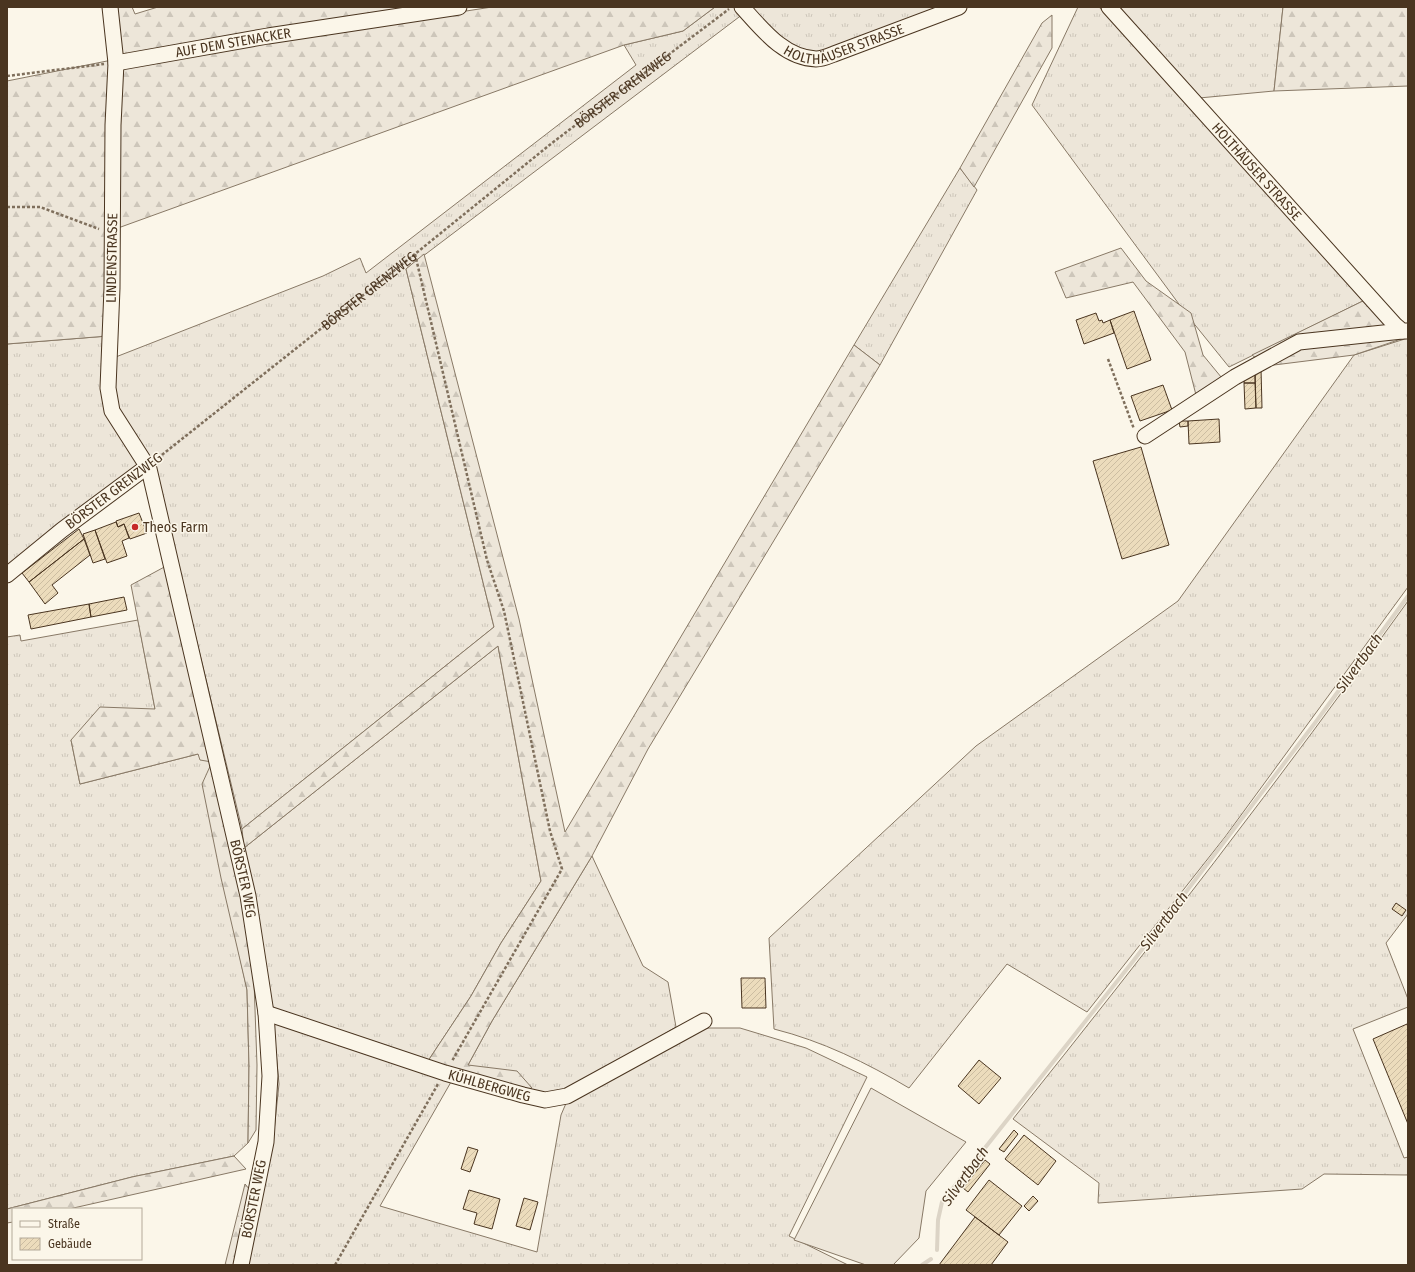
<svg xmlns="http://www.w3.org/2000/svg" width="1415" height="1272" font-family="'Fira Sans Condensed',sans-serif">
  <defs>
    <pattern id="grass-tufts" width="24" height="20" patternUnits="userSpaceOnUse"><rect width="24" height="20" fill="#ede6d9"/><path d="M3 7l-1-3M5 7V3M7 7l1-3M15 17l-1-3M17 17v-4M19 17l1-3" fill="none" stroke="#cdc6ba"/></pattern>
    <pattern id="forest-firs" width="22" height="20" patternUnits="userSpaceOnUse"><rect width="22" height="20" fill="#ede6d9"/><path d="M5 1l3.5 6h-7zM16 11l3.5 6h-7z" fill="#cdc6ba"/></pattern>
    <pattern id="building-hatch" width="6" height="6" patternUnits="userSpaceOnUse"><rect width="6" height="6" fill="#ecdcbc"/><path d="M-1 1l2-2M0 6l6-6M5 7l2-2" fill="none" stroke="#ccbda1"/></pattern>
  </defs>
  <rect width="100%" height="100%" fill="#fbf6e9"/>
  <!-- grass -->
  <path fill="url(#grass-tufts)" stroke="#887966" d="M 715,7 L 738,7 L 743,14 L 406,269 L 494,627 L 242,829 L 156,472 L 149,464 L 7,572 L 7,344 L 108,336 L 108,360 L 323,276 L 360,258 L 366,273 L 636,65 L 624,45 L 683,31 Z
    M 747,7 L 949,7 L 815,55 L 790,47 Z
    M 1078,7 L 1099,7 L 1367,299 L 1229,367 L 1187,315 L 1032,105 Z
    M 1114,7 L 1283,7 L 1274,91 L 1199,98 Z
    M 960,168 L 977,190 L 880,365 L 854,345 Z
    M 1408,338 L 1408,587 L 1225,837 L 1087,1012 L 1007,964 L 909,1088 C 867,1063 822,1041 774,1029 L 769,938 L 976,746 L 1178,601 L 1354,355 Z
    M 1408,601 L 1408,914 L 1386,943 L 1408,999 L 1408,1007 L 1353,1029 L 1404,1158 L 1408,1157 L 1408,1175 L 1324,1174 L 1302,1189 L 1098,1203 L 1099,1183 L 1013,1119 C 1149,949 1282,777 1408,601 Z
    M 138,620 L 155,709 L 71,740 L 80,784 L 198,754 L 212,762 L 237,944 L 247,990 L 249,1066 L 248,1143 L 234,1156 L 132,1177 L 7,1209 L 7,637 L 20,635 L 21,641 Z
    M 498,646 L 541,881 L 501,943 L 471,996 L 426,1064 L 273,1009 L 244,848 Z
    M 592,856 L 643,966 L 668,982 L 676,1027 L 566,1092 L 544,1095 L 517,1091 L 531,1088 L 468,1065 L 492,1021 Z
    M 273,1020 L 451,1082 L 380,1206 L 537,1252 L 561,1115 L 567,1101 L 705,1028 L 740,1028 L 806,1048 L 867,1077 L 789,1236 L 848,1265 L 248,1265 L 273,1141 L 279,1084 Z"/>
  <!-- forest -->
  <path fill="url(#forest-firs)" stroke="#887966" d="M 113,7 L 132,7 L 135,14 L 158,7 L 440,7 L 119,59 Z
    M 492,7 L 715,7 L 683,31 L 624,45 L 107,232 L 108,336 L 7,344 L 7,81 L 112,60 L 119,65 Z
    M 1283,7 L 1408,7 L 1408,86 L 1274,91 Z
    M 1052,15 L 1052,48 L 974,187 L 960,168 L 1042,23 Z
    M 1121,248 L 1146,281 L 1191,313 L 1203,355 L 1226,383 L 1196,395 L 1185,352 L 1133,282 L 1066,298 L 1055,272 Z
    M 424,254 L 519,619 L 565,832 L 854,345 L 880,365 L 648,749 L 592,856 L 492,1021 L 468,1065 L 517,1071 L 532,1088 L 499,1094 L 426,1064 L 471,996 L 501,943 L 541,881 L 498,646 L 244,848 L 242,829 L 494,627 L 406,269 Z
    M 1367,299 L 1407,337 L 1354,355 L 1266,366 L 1252,355 Z
    M 168,565 L 235,855 L 254,981 L 257,1065 L 256,1130 L 248,1143 L 249,1066 L 247,990 L 221,878 L 202,784 L 212,762 L 200,760 L 198,754 L 80,784 L 71,740 L 100,707 L 155,709 L 131,585 Z
    M 234,1156 L 246,1169 L 69,1209 L 13,1209 L 13,1222 L 7,1223 L 7,1209 L 132,1177 Z
    M 245,1184 L 250,1190 L 234,1265 L 225,1265 Z"/>
  <!-- garden -->
  <path fill="#ede6d9" stroke="#887966" d="M 871,1088 L 966,1142 L 926,1191 L 919,1238 L 893,1265 L 866,1265 L 794,1240 Z"/>
  <g fill="none" stroke-linecap="round" stroke-linejoin="round">
    <!-- stream -->
    <path stroke="#dcd4c6" stroke-width="4" d="M 937,1250 L 938,1220 L 942,1202 L 1134,960 L 1315,723 L 1408,596
      M 922,1265 L 931,1259"/>
  </g>
  <!-- building -->
  <path fill="url(#building-hatch)" stroke="#4a3520" d="M 1134,311 L 1151,360 L 1127,369 L 1110,320 Z
    M 1096,313 L 1099,321 L 1102,320 L 1103,323 L 1110,320 L 1114,333 L 1084,344 L 1076,320 Z
    M 1255,368 L 1255,383 L 1244,383 L 1244,376 Z
    M 1255,369 L 1261,369 L 1262,408 L 1256,408 Z
    M 1244,383 L 1255,383 L 1256,408 L 1245,409 Z
    M 1163,385 L 1172,410 L 1140,421 L 1131,396 Z
    M 1219,419 L 1220,442 L 1189,444 L 1188,421 Z
    M 1179,421 L 1188,421 L 1188,426 L 1180,427 Z
    M 1141,447 L 1169,545 L 1122,559 L 1093,461 Z
    M 139,513 L 147,533 L 130,539 L 124,524 L 118,527 L 116,521 Z
    M 116,522 L 118,527 L 124,524 L 129,538 L 122,541 L 127,556 L 107,563 L 95,530 Z
    M 79,529 L 84,539 L 29,582 L 22,573 Z
    M 95,530 L 105,559 L 93,563 L 83,534 Z
    M 84,539 L 90,555 L 52,585 L 58,593 L 45,604 L 29,582 Z
    M 124,597 L 127,610 L 91,617 L 89,604 Z
    M 89,604 L 91,617 L 31,629 L 28,615 Z
    M 1396,903 L 1406,910 L 1402,916 L 1392,909 Z
    M 741,978 L 765,978 L 766,1008 L 742,1008 Z
    M 1407,1024 L 1408,1028 L 1408,1124 L 1373,1039 Z
    M 979,1060 L 1001,1078 L 979,1104 L 958,1086 Z
    M 1014,1130 L 1018,1134 L 1004,1152 L 999,1149 Z
    M 1024,1135 L 1056,1161 L 1038,1185 L 1005,1159 Z
    M 468,1147 L 478,1150 L 470,1172 L 461,1169 Z
    M 985,1160 L 990,1164 L 968,1192 L 963,1188 Z
    M 989,1180 L 1022,1206 L 999,1235 L 966,1210 Z
    M 469,1190 L 500,1199 L 492,1229 L 474,1224 L 477,1213 L 463,1209 Z
    M 1033,1196 L 1038,1201 L 1029,1211 L 1024,1206 Z
    M 524,1198 L 538,1202 L 530,1230 L 516,1226 Z
    M 975,1217 L 1008,1242 L 991,1265 L 939,1265 Z"/>
  <g fill="none" stroke-linecap="round" stroke-linejoin="round">
    <!-- minor casing -->
    <g stroke="#4a3520" stroke-width="17">
      <g id="minor">
        <path id="s2" d="M 110,7 L 116,63 L 113,125 L 112,288 L 108,388 L 112,411 L 149,469 L 248,896 L 266,1013 L 270,1076 L 266,1142 L 241,1265"/>
        <path id="s3" d="M 742,7 C 762,29 784,58 816,59 C 822,59 829,56 834,54 L 959,7"/>
        <path id="s4" d="M 1109,7 L 1395,325 L 1402,331 L 1408,331"/>
        <path id="s5" d="M 116,63 L 268,36 L 459,7"/>
        <path d="M 1145,436 L 1235,377 L 1299,342 L 1402,331"/>
        <path d="M 7,575 L 62,530 L 148,466"/>
        <path id="s6" d="M 266,1013 L 445,1073 L 523,1095 L 545,1100 L 567,1096 L 704,1021"/>
      </g>
    </g>
    <!-- path -->
    <g stroke="#7f6f5c" stroke-width="2.5" stroke-dasharray="3 2" stroke-linecap="butt">
      <path d="M 7,76 L 104,64"/>
      <path d="M 7,207 L 40,207 L 99,229"/>
      <path d="M 415,254 L 487,560 L 504,611 L 550,831 L 562,869 L 452,1061"/>
      <path d="M 1108,359 L 1134,429"/>
      <path id="s1" d="M 158,458 L 415,254 L 552,143 L 729,9"/>
      <path d="M 335,1265 L 438,1084"/>
    </g>
    <!-- minor -->
    <use href="#minor" stroke="#fbf6e9" stroke-width="15"/>
  </g>
  <!-- markers -->
  <circle fill="#c62828" stroke="#fbf6e9" stroke-width="1.5" cx="135" cy="527" r="4"/>
  <g text-anchor="middle" dominant-baseline="central" stroke-width="3" stroke-linejoin="round" paint-order="stroke">
    <!-- street labels -->
    <g font-size="14" fill="#4a3520" stroke="#fbf6e9">
      <text stroke="none"><textPath href="#s3" startOffset="123">HOLTHÄUSER STRASSE</textPath></text>
      <text stroke="none"><textPath href="#s5" startOffset="119">AUF DEM STENACKER</textPath></text>
      <text stroke="none"><textPath href="#s1" startOffset="593">BÖRSTER GRENZWEG</textPath></text>
      <text stroke="none"><textPath href="#s4" startOffset="221">HOLTHÄUSER STRASSE</textPath></text>
      <text transform="translate(112 258) rotate(-89)">LINDENSTRASSE</text>
      <text stroke="none"><textPath href="#s1" startOffset="269">BÖRSTER GRENZWEG</textPath></text>
      <text transform="translate(114 491) rotate(-37)">BÖRSTER GRENZWEG</text>
      <text stroke="none"><textPath href="#s2" startOffset="894">BÖRSTER WEG</textPath></text>
      <text stroke="none"><textPath href="#s6" startOffset="235">KÜHLBERGWEG</textPath></text>
      <text transform="translate(254 1199) rotate(-79)">BÖRSTER WEG</text>
    </g>
    <!-- poi labels -->
    <g font-size="14" fill="#4a3520" stroke="#fbf6e9" text-anchor="start">
      <text x="143" y="527">Theos Farm</text>
    </g>
    <!-- water labels -->
    <g font-size="15" font-style="italic" fill="#4a3520" stroke="#fbf6e9">
      <text transform="translate(1359 663) rotate(-54)">Silvertbach</text>
      <text transform="translate(1164 921) rotate(-53)">Silvertbach</text>
      <text transform="translate(965 1176) rotate(-54)">Silvertbach</text>
    </g>
  </g>
  <!-- border -->
  <rect width="1415" height="1272" fill="none" stroke="#4a3520" stroke-width="16"/>
  <!-- legend -->
  <rect x="12" y="1208" width="130" height="52" fill="#fbf6e9" stroke="#b4a999"/>
  <rect x="20" y="1221" width="20" height="6" fill="#fbf6e9" stroke="#b4a999"/>
  <text x="48" y="1228" font-size="12" fill="#4a3520">Straße</text>
  <rect x="20" y="1238" width="20" height="12" fill="url(#building-hatch)" stroke="#b4a999"/>
  <text x="48" y="1248" font-size="12" fill="#4a3520">Gebäude</text>
</svg>
